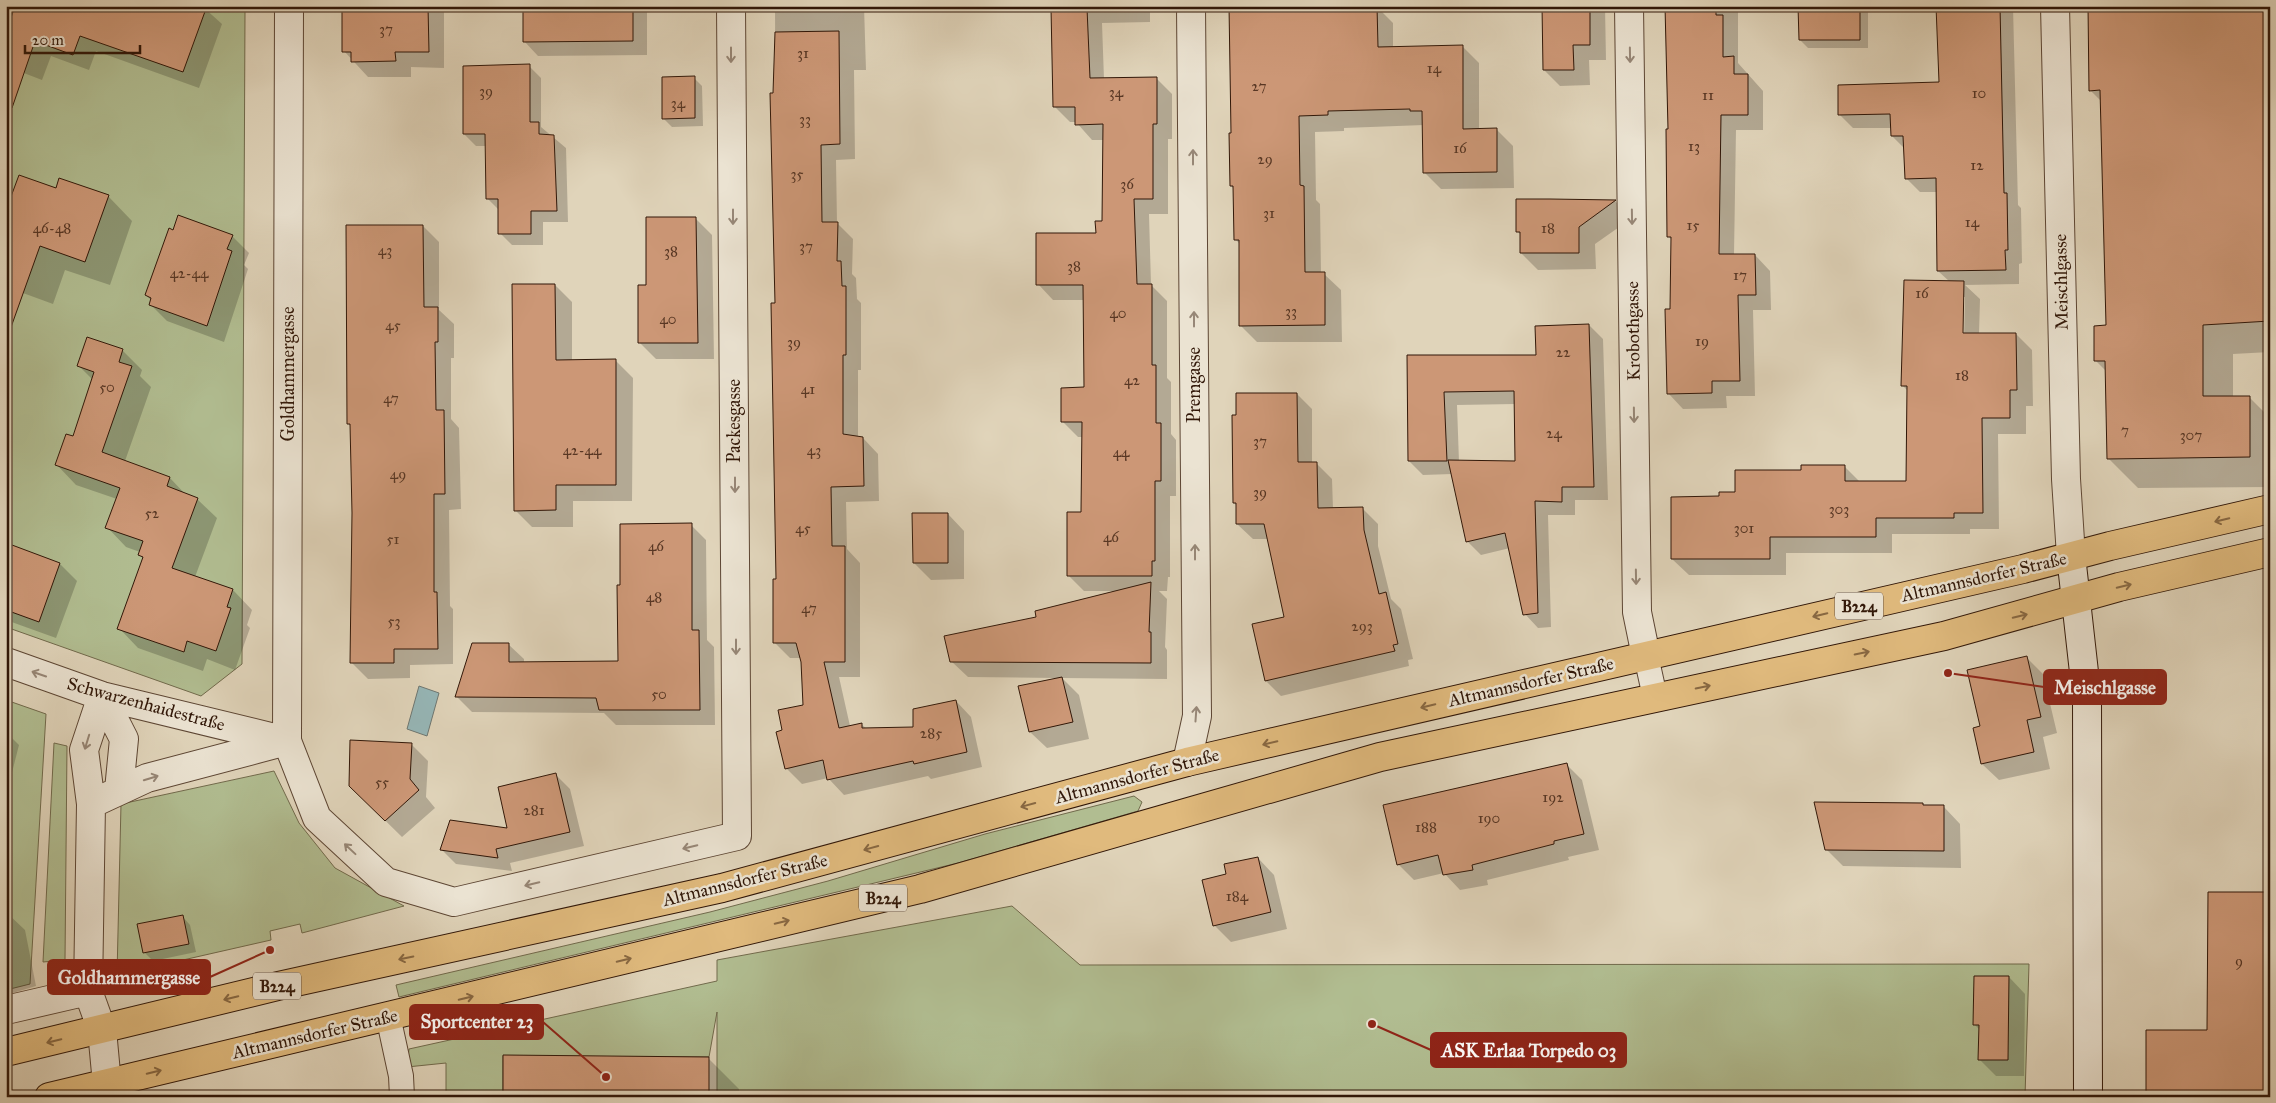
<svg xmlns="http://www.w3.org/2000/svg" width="2276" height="1103" font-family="'IM FELL Great Primer',serif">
  <rect width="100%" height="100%" fill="#e0d4ba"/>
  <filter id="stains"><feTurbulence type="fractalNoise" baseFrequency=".004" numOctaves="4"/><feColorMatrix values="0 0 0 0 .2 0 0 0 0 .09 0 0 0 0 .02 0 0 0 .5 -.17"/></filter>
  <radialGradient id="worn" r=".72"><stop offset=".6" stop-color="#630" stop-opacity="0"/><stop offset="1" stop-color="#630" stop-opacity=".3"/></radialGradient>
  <!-- green -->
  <path fill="#b1bd91" stroke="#716a4c" d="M 6,6 L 241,6 L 245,12 L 242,664 L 201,696 L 6,627 Z
    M 6,700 L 46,714 L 30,984 L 6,990 Z
    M 54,743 L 67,746 L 65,960 L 43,962 Z
    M 274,771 L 299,823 L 335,868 L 404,906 L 302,933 L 300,924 L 270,931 L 271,940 L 117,975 L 121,804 Z
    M 1134,796 L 1142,802 L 1138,811 L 958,863 L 399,997 L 396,985 L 710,912 L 828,881 L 985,834 Z
    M 1012,906 L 1080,965 L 2029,964 L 2025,1097 L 717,1097 L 717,1012 L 709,1057 L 503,1056 L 503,1097 L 446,1097 L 446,1063 L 407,1067 L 409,1049 L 717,981 L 717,960 Z"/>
  <!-- water -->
  <path fill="#96b7b8" stroke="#6e7772" d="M 419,686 L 439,693 L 427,736 L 407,729 Z"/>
  <!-- shadow -->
  <path fill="#0003" fill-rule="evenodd" d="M 6,6 L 202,6 L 222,24 L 199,88 L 96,51 L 89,70 L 51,56 L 42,80 L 16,70 L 6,61 Z
    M 344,6 L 441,6 L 444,12 L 444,68 L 411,67 L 411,77 L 368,77 L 344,51 Z
    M 517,6 L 647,6 L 647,55 L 538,56 L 524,41 L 524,13 Z
    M 775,6 L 864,6 L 866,70 L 854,70 L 855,159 L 836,160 L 837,223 L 853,239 L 852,274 L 856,278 L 857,299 L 861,303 L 861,370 L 858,370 L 858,438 L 863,438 L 878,454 L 879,501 L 846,502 L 847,549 L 860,563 L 860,677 L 839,677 L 850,726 L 861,724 L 867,729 L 914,728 L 956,701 L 971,717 L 982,767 L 931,779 L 928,776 L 844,795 L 828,778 L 802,784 L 786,768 L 784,731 L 804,706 L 801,658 L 790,658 L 774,642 L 777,580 Z
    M 1088,6 L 1150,6 L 1150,22 L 1102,23 L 1104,79 L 1156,78 L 1172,94 L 1172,139 L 1168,139 L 1168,214 L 1149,214 L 1151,285 L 1167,301 L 1167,378 L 1171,382 L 1171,434 L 1176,440 L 1176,496 L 1170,496 L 1170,577 L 1168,577 L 1167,591 L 1159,591 L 1167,599 L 1165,647 L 1167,650 L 1167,679 L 1062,678 L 1079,695 L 1089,739 L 1047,748 L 1030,732 L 1056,678 L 968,677 L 951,661 L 1038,618 L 1115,591 L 1084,591 L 1069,576 L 1082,514 L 1083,437 L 1078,437 L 1062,421 L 1085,388 L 1084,300 L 1053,300 L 1038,284 L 1097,234 L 1103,222 L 1104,140 L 1092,140 L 1076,122 L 1070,122 L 1054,106 L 1053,9 L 1088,9 Z
    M 1376,6 L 1393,23 L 1393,48 L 1462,46 L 1479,63 L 1479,130 L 1497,130 L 1513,146 L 1514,188 L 1441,189 L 1424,172 L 1424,125 L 1344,128 L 1344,131 L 1315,132 L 1316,200 L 1320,204 L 1321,274 L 1324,274 L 1341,290 L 1342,342 L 1257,342 L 1240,325 L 1240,244 L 1235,239 L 1235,190 L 1231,186 Z
    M 1543,6 L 1605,6 L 1606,60 L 1589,60 L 1590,85 L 1560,86 L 1544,70 Z
    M 1667,6 L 1738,6 L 1738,63 L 1763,91 L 1763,130 L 1736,130 L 1734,255 L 1755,255 L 1770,271 L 1771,310 L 1753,310 L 1755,396 L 1726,396 L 1727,408 L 1683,409 L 1668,393 L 1672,310 L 1672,240 L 1669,237 Z
    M 1800,6 L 1868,6 L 1868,48 L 1808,48 L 1800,40 Z
    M 1937,6 L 2013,6 L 2018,205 L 2021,208 L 2022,263 L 2019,264 L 2019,284 L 1965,285 L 1980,299 L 1979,334 L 2016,334 L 2032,350 L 2033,406 L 2026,406 L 2026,434 L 1998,434 L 1999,529 L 1970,529 L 1970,534 L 1892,534 L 1892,553 L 1786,553 L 1786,575 L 1689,575 L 1672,559 L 1720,497 L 1802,471 L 1844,466 L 1860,482 L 1907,482 L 1908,391 L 1902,385 L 1950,282 L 1938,271 L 1937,192 L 1920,192 L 1906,178 L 1905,149 L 1892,136 L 1892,128 L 1853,128 L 1839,114 L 1940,83 ZM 1962,297 L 1965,297 L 1964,339 L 1962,339 Z
    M 2270,6 L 2270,352 L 2233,354 L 2233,397 L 2249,397 L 2270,418 L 2270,487 L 2138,488 L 2108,458 L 2107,372 L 2095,360 L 2108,327 L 2101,101 L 2090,90 Z
    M 529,66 L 541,78 L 541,127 L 566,148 L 568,222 L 543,222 L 543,245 L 512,245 L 500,233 L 500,211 L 488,199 L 487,146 L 476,146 L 464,134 Z
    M 694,78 L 702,86 L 703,126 L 672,127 L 663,118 Z
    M 56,189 L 108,196 L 132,221 L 110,285 L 65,270 L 53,304 L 12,289 Z
    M 1518,201 L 1615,201 L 1632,218 L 1595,244 L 1596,269 L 1538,270 L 1521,253 L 1521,235 L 1518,232 Z
    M 695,218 L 712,235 L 714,359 L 656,359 L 640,343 L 647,286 Z
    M 423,226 L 439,242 L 439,310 L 454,324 L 454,358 L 451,358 L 451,419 L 459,428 L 461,509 L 449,510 L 450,606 L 453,609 L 453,664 L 410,665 L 410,678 L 368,679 L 352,663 L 353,513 L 352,427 L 348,424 Z
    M 173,231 L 232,236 L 249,253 L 244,265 L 248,269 L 224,342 L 167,321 L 150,304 L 152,301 L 146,295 Z
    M 555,285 L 572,302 L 572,361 L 616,361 L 633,378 L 632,501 L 573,501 L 573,527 L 532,527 L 515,510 Z
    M 1589,325 L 1603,339 L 1608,500 L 1575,500 L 1575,515 L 1548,515 L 1551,627 L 1538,628 L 1525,614 L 1510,548 L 1481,555 L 1467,541 L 1452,474 L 1423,475 L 1409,461 L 1408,356 L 1537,356 ZM 1515,404 L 1516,462 L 1459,462 L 1457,405 Z
    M 122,350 L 142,370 L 140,376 L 151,387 L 125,461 L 170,478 L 186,495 L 197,499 L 217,518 L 195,577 L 233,590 L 252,610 L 247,625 L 250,628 L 235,670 L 207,659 L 203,671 L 138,648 L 119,628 L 144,559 L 139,554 L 140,552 L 126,547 L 107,527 L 117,499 L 76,485 L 57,465 L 73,438 L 93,380 L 78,365 Z
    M 1297,394 L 1312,409 L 1312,463 L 1316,463 L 1332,479 L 1333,509 L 1363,509 L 1378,524 L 1378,546 L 1391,599 L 1401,609 L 1413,659 L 1408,660 L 1409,666 L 1281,696 L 1266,681 L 1286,618 L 1269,539 L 1253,539 L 1237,524 L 1237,506 L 1234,503 Z
    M 948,514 L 964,531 L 964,579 L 931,580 L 914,563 Z
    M 691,525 L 706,540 L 707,640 L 714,647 L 715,725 L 616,725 L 604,713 L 472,712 L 456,696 L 508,644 L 524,659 L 524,663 L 619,662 L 621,586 Z
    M 6,545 L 60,564 L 77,581 L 56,638 L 6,620 Z
    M 2026,657 L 2043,674 L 2057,733 L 2043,737 L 2050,769 L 1999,780 L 1982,764 L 1982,727 Z
    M 6,732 L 19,745 L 6,796 Z
    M 411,744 L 428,761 L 426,797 L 435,808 L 402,837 L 350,786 Z
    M 1566,764 L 1582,780 L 1599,850 L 1568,857 L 1569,860 L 1487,880 L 1488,885 L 1460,890 L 1444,873 L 1414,880 L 1398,864 Z
    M 556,775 L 570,789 L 584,846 L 510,863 L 512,871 L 456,864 L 442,850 L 509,829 Z
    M 1923,804 L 1925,807 L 1944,807 L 1960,824 L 1961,868 L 1843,866 L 1826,849 Z
    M 1258,858 L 1274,875 L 1287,929 L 1231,942 L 1214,925 L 1227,875 Z
    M 6,912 L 25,930 L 36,986 L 6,995 Z
    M 182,916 L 190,925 L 196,952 L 153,961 L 145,953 L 139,925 Z
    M 2009,977 L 2025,994 L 2024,1076 L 1996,1076 L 1979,1059 L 1980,1030 L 1974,1024 Z
    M 708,1058 L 739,1089 L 739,1097 L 504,1097 Z"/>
  <!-- building -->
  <path fill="#cc9776" stroke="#311708" d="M 10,6 L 207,6 L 183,72 L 80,36 L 73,55 L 35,41 L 12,108 L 6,107 L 6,32 L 13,12 L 9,11 Z
    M 342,6 L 428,6 L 429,52 L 395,52 L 396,61 L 351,62 L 351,52 L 342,52 Z
    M 523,6 L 633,6 L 633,41 L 523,42 Z
    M 1229,6 L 1377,6 L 1378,47 L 1463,45 L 1463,129 L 1497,128 L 1497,172 L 1423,173 L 1422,111 L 1410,111 L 1410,109 L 1328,111 L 1328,115 L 1299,116 L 1300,185 L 1304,186 L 1305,272 L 1325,272 L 1325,325 L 1239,326 L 1239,240 L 1234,240 L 1233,186 L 1230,186 L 1229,133 L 1231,133 Z
    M 1542,6 L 1590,6 L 1590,45 L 1573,45 L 1574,70 L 1543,70 Z
    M 1665,6 L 1716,6 L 1716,15 L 1723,15 L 1723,57 L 1734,56 L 1734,74 L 1748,74 L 1748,115 L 1721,115 L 1719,254 L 1755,254 L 1756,295 L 1738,295 L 1740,381 L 1712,381 L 1712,393 L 1667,394 L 1665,309 L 1670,309 L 1671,237 L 1667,237 L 1666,129 L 1668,129 Z
    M 1798,6 L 1860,6 L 1860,40 L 1799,40 Z
    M 1936,6 L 2000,6 L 2004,193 L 2007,193 L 2008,250 L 2005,250 L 2006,270 L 1937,271 L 1936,178 L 1905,179 L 1903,136 L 1891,136 L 1890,114 L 1838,115 L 1838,85 L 1939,82 Z
    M 2088,6 L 2270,6 L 2270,321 L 2203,325 L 2203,396 L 2250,396 L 2250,457 L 2107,459 L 2105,361 L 2094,361 L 2094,326 L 2106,325 L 2100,90 L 2089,91 Z
    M 1051,8 L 1087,8 L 1090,78 L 1157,77 L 1157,124 L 1153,124 L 1153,199 L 1134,199 L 1137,284 L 1152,284 L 1152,365 L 1156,365 L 1156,423 L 1161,423 L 1161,481 L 1155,481 L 1155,561 L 1152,561 L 1152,576 L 1067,576 L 1067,512 L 1081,512 L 1082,422 L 1061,422 L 1061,388 L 1084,387 L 1083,285 L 1036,285 L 1036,233 L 1096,233 L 1095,221 L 1102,221 L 1103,124 L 1075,125 L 1075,107 L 1053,107 Z
    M 839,31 L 840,144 L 821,145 L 822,222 L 838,222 L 837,261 L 841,261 L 842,286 L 846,286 L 846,355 L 843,355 L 843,434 L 863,437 L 864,486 L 831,487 L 832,546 L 845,546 L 845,662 L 824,662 L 839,728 L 862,723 L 862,728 L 913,727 L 913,709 L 956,700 L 967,752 L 914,764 L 913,761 L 827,780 L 823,760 L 785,769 L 776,732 L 782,730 L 778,710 L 803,705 L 801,662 L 796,643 L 773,643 L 773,579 L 776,579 L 771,303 L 775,303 L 770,93 L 773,93 L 775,32 Z
    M 530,64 L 530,122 L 539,122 L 539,134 L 554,135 L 557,211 L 531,211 L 531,234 L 498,234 L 498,199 L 486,199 L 485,134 L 463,134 L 463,66 Z
    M 695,76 L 695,118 L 662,119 L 662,77 Z
    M 19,175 L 56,188 L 59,178 L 109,195 L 85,262 L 40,246 L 10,330 L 6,329 L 6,210 Z
    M 1516,199 L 1550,199 L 1616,200 L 1579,227 L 1579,253 L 1520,253 L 1520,232 L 1516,232 Z
    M 178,215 L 233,235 L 227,249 L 232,251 L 207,326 L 149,305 L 151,298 L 145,295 L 169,228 L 173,230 Z
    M 646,217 L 696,217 L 698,343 L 638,343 L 638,285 L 646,285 Z
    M 346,225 L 423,225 L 424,307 L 438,307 L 438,342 L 435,342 L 436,410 L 444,410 L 445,494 L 434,494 L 434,592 L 437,592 L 438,649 L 394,649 L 394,663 L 350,663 L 352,513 L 350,424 L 347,424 Z
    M 1904,280 L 1964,281 L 1963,333 L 2016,333 L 2017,390 L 2010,390 L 2010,418 L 1982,418 L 1983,513 L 1954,513 L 1954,518 L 1876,518 L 1876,537 L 1770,537 L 1770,559 L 1671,559 L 1671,497 L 1719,496 L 1719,492 L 1735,492 L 1735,470 L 1801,470 L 1801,465 L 1845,465 L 1845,481 L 1906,481 L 1907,386 L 1901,386 Z
    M 512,284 L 555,284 L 556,360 L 616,359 L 616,485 L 556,485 L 556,510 L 514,511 Z
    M 1589,324 L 1594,487 L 1562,487 L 1562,502 L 1535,501 L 1538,613 L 1523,615 L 1505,533 L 1466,542 L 1448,460 L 1515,461 L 1514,391 L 1444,392 L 1447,461 L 1408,461 L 1407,355 L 1536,355 L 1535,326 Z
    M 87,337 L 123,349 L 119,362 L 132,366 L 102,452 L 170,477 L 167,486 L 198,498 L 172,568 L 233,589 L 227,607 L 231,608 L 216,651 L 187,641 L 184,652 L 117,629 L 143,557 L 138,555 L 143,541 L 105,528 L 120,488 L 55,465 L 66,434 L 73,436 L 94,372 L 77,366 Z
    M 1236,393 L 1297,393 L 1298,462 L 1317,462 L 1318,508 L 1363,507 L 1364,530 L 1379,594 L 1386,592 L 1398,644 L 1393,645 L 1395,651 L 1265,681 L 1252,624 L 1284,617 L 1264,524 L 1236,524 L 1236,503 L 1233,503 L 1232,415 L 1236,415 Z
    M 912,513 L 948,513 L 948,563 L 913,563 Z
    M 692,523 L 692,630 L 699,630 L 700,710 L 599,710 L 596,698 L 455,697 L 472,643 L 509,643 L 509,662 L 618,661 L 617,585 L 620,585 L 620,524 Z
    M 12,545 L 60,563 L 39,622 L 6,610 L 6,562 Z
    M 1151,582 L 1149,632 L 1151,632 L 1151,663 L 950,662 L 944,636 L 1036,617 L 1035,611 Z
    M 2027,656 L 2041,717 L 2027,720 L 2034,752 L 1981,764 L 1973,728 L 1980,726 L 1967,670 Z
    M 1062,677 L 1073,722 L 1029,732 L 1018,686 Z
    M 350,740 L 412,743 L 410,779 L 419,790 L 385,821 L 349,786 Z
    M 1567,763 L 1584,834 L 1554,841 L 1554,844 L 1472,865 L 1473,870 L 1443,875 L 1438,855 L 1397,865 L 1383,805 Z
    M 556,773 L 570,832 L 496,849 L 498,858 L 440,850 L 450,820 L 507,828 L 498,787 Z
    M 1814,802 L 1923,803 L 1923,805 L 1944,805 L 1944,851 L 1825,850 Z
    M 1258,857 L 1271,912 L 1213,926 L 1202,880 L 1226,874 L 1224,864 Z
    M 2208,892 L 2270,892 L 2270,1097 L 2146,1097 L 2146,1030 L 2207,1030 Z
    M 183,915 L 189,944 L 143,953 L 137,924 Z
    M 1974,976 L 2009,976 L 2008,1060 L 1978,1060 L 1979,1025 L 1973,1025 Z
    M 503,1055 L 709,1057 L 709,1097 L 503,1097 Z"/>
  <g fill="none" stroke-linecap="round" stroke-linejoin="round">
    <!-- lane casing -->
    <g stroke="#5d4634" stroke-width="26">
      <path id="lane" d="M 1646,656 L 1655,697
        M 388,1016 L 401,1076 L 402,1097"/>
    </g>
    <!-- street casing -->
    <g stroke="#5d4634" stroke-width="30">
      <path id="street" d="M 289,6 L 287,741 L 317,818 L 386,882 L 454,902 L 737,836 L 731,6
        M 1629,6 L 1637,612 L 1646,656
        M 2055,6 L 2066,479 L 2071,556
        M 6,662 L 102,696 L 287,741
        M 102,696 L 84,750 L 91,804 L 88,991 L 102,1030 L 107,1084 L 105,1097
        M 102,696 L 124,739 L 119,790
        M 1187,762 L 1197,716 L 1191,6
        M 91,804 L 147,778 L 283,742
        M 6,1010 L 88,991"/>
    </g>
    <!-- secondary casing -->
    <g stroke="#311708" stroke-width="30">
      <path id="secondary" d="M 2071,556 L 2087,699 L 2088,1097"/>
    </g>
    <!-- primary casing -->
    <g stroke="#311708" stroke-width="30">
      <path id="primary" d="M 6,1052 L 278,986 L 722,888 L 1187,762 L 2023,569 L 2110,546 L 2270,509
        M 49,1097 L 920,889 L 1380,757 L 1944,636 L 2119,587 L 2270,552"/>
    </g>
    <!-- lane -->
    <use href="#lane" stroke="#ebe3d2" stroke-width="24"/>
    <!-- street -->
    <use href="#street" stroke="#ebe3d2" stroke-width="28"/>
    <!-- secondary -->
    <use href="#secondary" stroke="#ebe3d2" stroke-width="28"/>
    <!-- primary -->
    <use href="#primary" stroke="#e0ba7d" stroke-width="28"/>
  </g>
  <!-- one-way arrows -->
  <defs><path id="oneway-shaft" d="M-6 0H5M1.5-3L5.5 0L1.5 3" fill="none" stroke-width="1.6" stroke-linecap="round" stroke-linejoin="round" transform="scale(1.25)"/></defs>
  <g stroke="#978777">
    <use href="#oneway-shaft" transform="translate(731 55) rotate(90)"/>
    <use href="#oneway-shaft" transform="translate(1630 55) rotate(89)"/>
    <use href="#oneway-shaft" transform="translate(1193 157) rotate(-90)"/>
    <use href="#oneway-shaft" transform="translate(733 217) rotate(90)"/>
    <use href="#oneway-shaft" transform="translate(1632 217) rotate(89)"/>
    <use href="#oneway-shaft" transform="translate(1194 319) rotate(-90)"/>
    <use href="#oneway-shaft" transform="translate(1634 415) rotate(89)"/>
    <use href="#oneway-shaft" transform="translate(735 485) rotate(90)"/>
    <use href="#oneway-shaft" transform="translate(1195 552) rotate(-90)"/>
    <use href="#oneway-shaft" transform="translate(1636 577) rotate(89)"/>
    <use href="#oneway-shaft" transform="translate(736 647) rotate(90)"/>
    <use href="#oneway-shaft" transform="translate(39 674) rotate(-161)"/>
    <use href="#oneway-shaft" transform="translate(1196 714) rotate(-86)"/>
    <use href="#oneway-shaft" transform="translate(87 742) rotate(107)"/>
    <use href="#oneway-shaft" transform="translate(151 778) rotate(-17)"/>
    <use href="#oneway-shaft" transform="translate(690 847) rotate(167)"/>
    <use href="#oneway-shaft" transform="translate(350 849) rotate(-137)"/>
    <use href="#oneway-shaft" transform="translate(532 884) rotate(167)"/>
  </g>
  <g stroke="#886842">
    <use href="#oneway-shaft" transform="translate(2222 520) rotate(167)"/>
    <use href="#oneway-shaft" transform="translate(2124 586) rotate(-14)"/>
    <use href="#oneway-shaft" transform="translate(1820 615) rotate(167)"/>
    <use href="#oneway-shaft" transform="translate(2020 616) rotate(-14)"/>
    <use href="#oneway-shaft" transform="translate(1862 653) rotate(-12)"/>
    <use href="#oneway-shaft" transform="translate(1703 687) rotate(-12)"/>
    <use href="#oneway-shaft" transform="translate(1428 706) rotate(167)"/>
    <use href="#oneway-shaft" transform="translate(1270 743) rotate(167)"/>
    <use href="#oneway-shaft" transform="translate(1028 805) rotate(165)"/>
    <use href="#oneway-shaft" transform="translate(871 848) rotate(165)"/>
    <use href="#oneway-shaft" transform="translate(782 922) rotate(-13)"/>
    <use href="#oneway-shaft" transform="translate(406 958) rotate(168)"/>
    <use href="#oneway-shaft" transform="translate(624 960) rotate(-13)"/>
    <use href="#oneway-shaft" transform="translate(231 998) rotate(167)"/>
    <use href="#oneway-shaft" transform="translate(466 998) rotate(-13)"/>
    <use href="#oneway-shaft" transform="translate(54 1041) rotate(167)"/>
    <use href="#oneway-shaft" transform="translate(154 1072) rotate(-14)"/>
  </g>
  <g text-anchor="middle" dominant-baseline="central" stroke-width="5" stroke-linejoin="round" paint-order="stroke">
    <!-- number labels -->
    <g font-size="15" fill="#583724">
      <text x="386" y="29">37</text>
      <text x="803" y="53">31</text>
      <text x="1434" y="68">14</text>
      <text x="1259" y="86">27</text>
      <text x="486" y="91">39</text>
      <text x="1116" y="92">34</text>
      <text x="1979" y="93">10</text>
      <text x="1708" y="95">11</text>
      <text x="678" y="103">34</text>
      <text x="805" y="119">33</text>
      <text x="1694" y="146">13</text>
      <text x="1460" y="148">16</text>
      <text x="1265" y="159">29</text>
      <text x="1977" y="165">12</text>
      <text x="797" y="174">35</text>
      <text x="1127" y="184">36</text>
      <text x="1269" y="213">31</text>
      <text x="1972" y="222">14</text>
      <text x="1693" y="225">15</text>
      <text x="52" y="228">46-48</text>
      <text x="1548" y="228">18</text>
      <text x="806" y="246">37</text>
      <text x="385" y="250">43</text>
      <text x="671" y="251">38</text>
      <text x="1074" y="266">38</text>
      <text x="189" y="273">42-44</text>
      <text x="1740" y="275">17</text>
      <text x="1922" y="293">16</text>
      <text x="1291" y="311">33</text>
      <text x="1118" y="313">40</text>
      <text x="668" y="319">40</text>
      <text x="393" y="325">45</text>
      <text x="1702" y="341">19</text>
      <text x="794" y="342">39</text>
      <text x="1563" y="352">22</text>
      <text x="1962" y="375">18</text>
      <text x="1132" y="380">42</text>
      <text x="107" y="387">50</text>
      <text x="808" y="389">41</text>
      <text x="391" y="398">47</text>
      <text x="2125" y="430">7</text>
      <text x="1554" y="433">24</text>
      <text x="2191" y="435">307</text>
      <text x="1260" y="441">37</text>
      <text x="582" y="450">42-44</text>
      <text x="814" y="450">43</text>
      <text x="1121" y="452">44</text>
      <text x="398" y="474">49</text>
      <text x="1260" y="492">39</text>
      <text x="1839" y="509">303</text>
      <text x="152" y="513">52</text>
      <text x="803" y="528">45</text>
      <text x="1744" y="528">301</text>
      <text x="1111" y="537">46</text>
      <text x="393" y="539">51</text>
      <text x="656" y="546">46</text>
      <text x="654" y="597">48</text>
      <text x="809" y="608">47</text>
      <text x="394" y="621">53</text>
      <text x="1362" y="626">293</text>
      <text x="659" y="694">50</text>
      <text x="931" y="733">285</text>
      <text x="382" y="782">55</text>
      <text x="1553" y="797">192</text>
      <text x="534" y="810">281</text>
      <text x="1489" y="818">190</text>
      <text x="1426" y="827">188</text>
      <text x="1237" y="896">184</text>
      <text x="2239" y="961">9</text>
    </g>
    <!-- shield labels -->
    <g fill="#ebe3d2" stroke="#695445" stroke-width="1">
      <rect x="1835" y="592.5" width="48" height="27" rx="4"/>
      <rect x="859" y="884.5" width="48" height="27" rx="4"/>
      <rect x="253" y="972.5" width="48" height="27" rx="4"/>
    </g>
    <g font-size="16" font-weight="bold" fill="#311708">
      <text x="1859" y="606">B224</text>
      <text x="883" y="898">B224</text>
      <text x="277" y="986">B224</text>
    </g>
    <!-- street labels -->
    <g font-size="18" fill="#311708" stroke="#ebe3d2">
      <text transform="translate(2061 282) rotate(-91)">Meischlgasse</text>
      <text transform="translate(1633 331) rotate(-91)">Krobothgasse</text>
      <text transform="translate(288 374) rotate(-90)">Goldhammergasse</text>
      <text transform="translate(1194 385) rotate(-90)">Premgasse</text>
      <text transform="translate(734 421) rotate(-90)">Packesgasse</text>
      <text transform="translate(1984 577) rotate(-13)">Altmannsdorfer Straße</text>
      <text transform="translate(1531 682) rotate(-13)">Altmannsdorfer Straße</text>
      <text transform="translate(146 704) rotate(15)">Schwarzenhaidestraße</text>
      <text transform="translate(1137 776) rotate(-15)">Altmannsdorfer Straße</text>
      <text transform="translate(745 880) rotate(-14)">Altmannsdorfer Straße</text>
      <text transform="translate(315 1034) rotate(-13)">Altmannsdorfer Straße</text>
    </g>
  </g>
  <!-- callouts -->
  <path fill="none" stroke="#8f2418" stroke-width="2" d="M1948 673L2044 687M270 950L210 977M606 1077L543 1022M1372 1024L1431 1050"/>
  <g fill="#8f2418" stroke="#ebe3d2" stroke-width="2">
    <circle cx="1948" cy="673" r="5"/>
    <circle cx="270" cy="950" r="5"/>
    <circle cx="606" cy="1077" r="5"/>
    <circle cx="1372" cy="1024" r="5"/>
  </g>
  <g fill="#8f2418" stroke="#8f2418" stroke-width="2">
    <rect x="2044" y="670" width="122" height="34" rx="5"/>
    <rect x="48" y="960" width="162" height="34" rx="5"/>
    <rect x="410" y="1005" width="133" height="34" rx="5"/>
    <rect x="1431" y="1033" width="195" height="34" rx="5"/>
  </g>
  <g font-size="19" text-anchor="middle" font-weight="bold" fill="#fff">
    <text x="2105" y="694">Meischlgasse</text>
    <text x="129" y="984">Goldhammergasse</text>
    <text x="477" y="1028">Sportcenter 23</text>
    <text x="1529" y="1057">ASK Erlaa Torpedo 03</text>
  </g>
  <!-- margin -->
  <rect width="2276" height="1103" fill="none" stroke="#e0d4ba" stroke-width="25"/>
  <rect x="8" y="8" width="2261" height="1088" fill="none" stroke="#311708" stroke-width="2.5"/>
  <rect x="12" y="12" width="2251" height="1078" fill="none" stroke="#311708"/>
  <!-- scale -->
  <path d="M25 45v8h115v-8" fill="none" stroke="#311708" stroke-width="2.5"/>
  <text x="32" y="45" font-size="15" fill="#311708" stroke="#ebe3d2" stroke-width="4" paint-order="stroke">20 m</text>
  <rect width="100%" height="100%" filter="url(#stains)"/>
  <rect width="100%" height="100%" fill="url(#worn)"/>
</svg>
